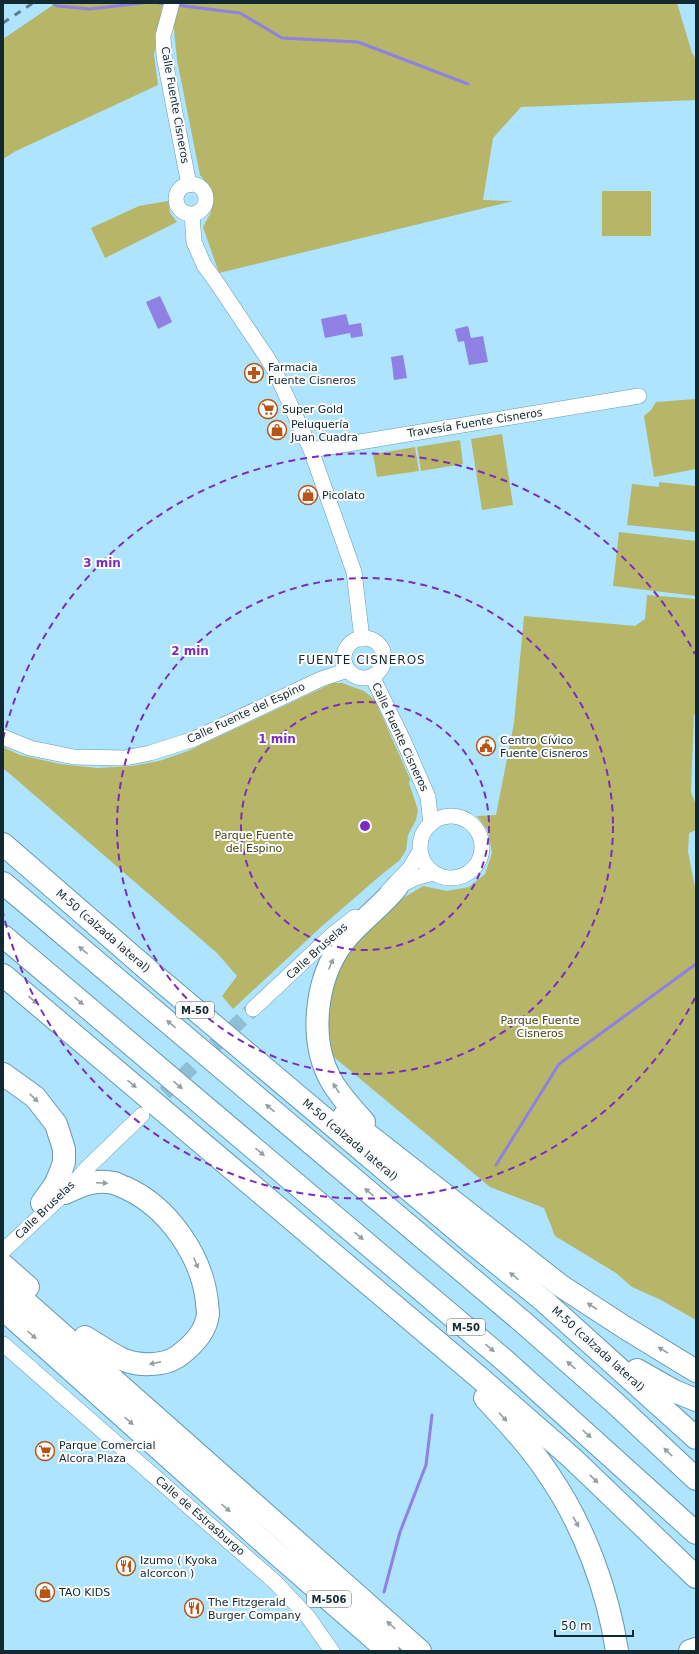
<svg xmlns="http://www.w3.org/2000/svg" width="699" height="1654" font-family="'DejaVu Sans',sans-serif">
  <rect width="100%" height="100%" fill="#aee4fd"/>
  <!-- green -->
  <path fill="#b6b568" d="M 56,3 L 163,3 L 154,55 L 158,85 L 16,151 L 3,159 L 3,39 Z
    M 178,3 L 677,3 L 692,53 L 696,59 L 696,100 L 521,107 L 493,138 L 483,200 L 513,201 L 219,273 L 203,227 L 211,212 L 212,189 L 200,175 L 177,60 L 173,19 Z
    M 602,191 L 651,191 L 651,236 L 602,236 Z
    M 168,201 L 170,213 L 177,222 L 105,258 L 91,228 L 139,206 Z
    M 696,399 L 696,469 L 654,477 L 644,416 L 651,410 L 656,402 Z
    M 502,434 L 513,505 L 482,510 L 471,439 Z
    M 460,440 L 463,464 L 421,471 L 417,447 Z
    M 415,447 L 419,471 L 377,477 L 373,454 Z
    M 659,482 L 696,486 L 696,532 L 627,525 L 632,484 L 659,487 Z
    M 619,532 L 696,541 L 696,596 L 613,586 Z
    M 647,595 L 696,599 L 696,714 L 694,714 L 691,792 L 696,805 L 696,830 L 689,833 L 688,852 L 696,892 L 696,1320 L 661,1300 L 632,1287 L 616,1273 L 555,1236 L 544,1208 L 490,1187 L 335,1058 L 327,1046 L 325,1008 L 340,963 L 365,929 L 400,900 L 423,886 L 447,891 L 469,887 L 485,874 L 492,853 L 488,831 L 477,816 L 496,815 L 514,723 L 524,616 L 635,626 L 645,619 Z
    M 333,683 L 342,683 L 364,691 L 375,700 L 410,779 L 409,783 L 418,810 L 416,820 L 408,835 L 406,850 L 400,860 L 381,875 L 321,927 L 233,1009 L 222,996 L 237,976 L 217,953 L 3,768 L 3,747 L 20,755 L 60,764 L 97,768 L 132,766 L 159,761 L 188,751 Z"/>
  <!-- water -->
  <path fill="#8e81e3" d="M 160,296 L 172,322 L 158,329 L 146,302 Z
    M 346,314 L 349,325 L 361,323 L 363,336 L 351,338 L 350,333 L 325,338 L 321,319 Z
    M 468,326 L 471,338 L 483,336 L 488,362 L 469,365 L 464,341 L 458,342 L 455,329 Z
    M 403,355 L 407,378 L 394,380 L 391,357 Z"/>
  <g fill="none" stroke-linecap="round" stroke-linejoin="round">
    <!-- stream -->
    <path stroke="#8e81e3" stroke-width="3" d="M 53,3 L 57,6 L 90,9 L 142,3
      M 159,3 L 167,4
      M 176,5 L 240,13 L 282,38 L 358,42 L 468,84
      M 496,1165 L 559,1064 L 696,964
      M 384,1592 L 400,1532 L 426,1465 L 432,1415"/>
    <!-- minor-tunnel -->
    <path stroke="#8fbfd4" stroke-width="15" stroke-dasharray="15 8" stroke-linecap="butt" d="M 148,1109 L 253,1009"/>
    <!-- minor casing -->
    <g stroke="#669ab1" stroke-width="16">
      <path id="minor" d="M 172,3 L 163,36 L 164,56 L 189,185
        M176 199a15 15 0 1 1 30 0a15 15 0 1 1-30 0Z
        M 192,214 L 194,242 L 204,265 L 215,280 L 266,356 L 274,369 L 311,450 L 354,572 L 362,639
        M 311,450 L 639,396
        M344 658a20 20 0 1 1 40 0a20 20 0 1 1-40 0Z
        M 372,676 L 404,742 L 428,797 L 431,824
        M 3,737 L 30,748 L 74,757 L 125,758 L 150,753 L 194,739 L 321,679 L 348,670
        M420 847a31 31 0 1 1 62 0a31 31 0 1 1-62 0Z
        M 397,887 L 415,878 L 433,873
        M 388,891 L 410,868 L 420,851
        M 253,1009 L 332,935 L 355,917
        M 3,1251 L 65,1193 L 86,1169 L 142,1115
        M 3,1344 L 275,1582 L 308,1617 L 332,1651"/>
    </g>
    <!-- highway casing -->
    <g stroke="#669ab1" stroke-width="24">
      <path id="highway" d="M 3,844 L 154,975 L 471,1242 L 544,1301 L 696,1438
        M 3,883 L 524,1323 L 615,1403 L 696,1479
        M 3,936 L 503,1359 L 696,1533
        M 3,975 L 481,1379 L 572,1458 L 696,1577
        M 3,1074 L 35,1097 L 56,1124 L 64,1149 L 64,1162 L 61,1171 L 55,1185 L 42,1203
        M 344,1116 L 561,1286 L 624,1327 L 696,1371
        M 364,1122 C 352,1109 341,1097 332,1082 C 308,1041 315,978 344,941 C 360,921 381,907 397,887
        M 65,1193 C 81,1185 96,1179 114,1183 C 118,1184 122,1187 126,1188 C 168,1207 202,1256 207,1302 C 207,1306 208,1310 208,1314 C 206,1332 191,1347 177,1357 C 163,1366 139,1366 124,1360 C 110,1354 97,1344 85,1337
        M 3,1265 L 28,1287
        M 3,1282 L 420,1651
        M 3,1309 L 269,1547 L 388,1651
        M 637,1370 L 674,1391 L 696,1400
        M 485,1398 C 508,1423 531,1447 549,1475 C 584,1526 608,1591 617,1651
        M 690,1651 L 696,1649"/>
    </g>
    <!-- minor -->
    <use href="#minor" stroke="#fff" stroke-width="15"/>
    <!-- highway -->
    <use href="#highway" stroke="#fff" stroke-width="22"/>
    <!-- rail -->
    <path stroke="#5a7e8e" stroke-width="3" stroke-dasharray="7 7" stroke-linecap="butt" d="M 3,23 L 33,3"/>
  </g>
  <!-- one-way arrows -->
  <defs><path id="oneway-solid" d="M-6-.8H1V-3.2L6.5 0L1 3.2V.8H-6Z"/></defs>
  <g fill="#959fa3">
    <use href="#oneway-solid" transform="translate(83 950) rotate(-140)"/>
    <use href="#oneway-solid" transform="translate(331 964) rotate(-67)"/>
    <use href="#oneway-solid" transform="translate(33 1000) rotate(40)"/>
    <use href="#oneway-solid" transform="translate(79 1001) rotate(41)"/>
    <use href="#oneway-solid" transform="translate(171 1024) rotate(-140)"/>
    <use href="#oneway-solid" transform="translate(132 1084) rotate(40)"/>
    <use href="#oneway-solid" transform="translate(178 1085) rotate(40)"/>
    <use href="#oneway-solid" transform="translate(336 1088) rotate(-123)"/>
    <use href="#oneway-solid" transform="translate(34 1098) rotate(44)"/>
    <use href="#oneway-solid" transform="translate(270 1108) rotate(-140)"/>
    <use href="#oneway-solid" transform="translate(260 1152) rotate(40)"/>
    <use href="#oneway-solid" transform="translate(102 1183) rotate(3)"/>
    <use href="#oneway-solid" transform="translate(369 1192) rotate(-139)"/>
    <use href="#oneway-solid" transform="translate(359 1236) rotate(40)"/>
    <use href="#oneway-solid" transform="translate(196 1263) rotate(68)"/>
    <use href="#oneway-solid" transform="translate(514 1276) rotate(-141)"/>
    <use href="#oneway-solid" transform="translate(592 1306) rotate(-147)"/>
    <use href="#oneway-solid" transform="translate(32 1335) rotate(42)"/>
    <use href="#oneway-solid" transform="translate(490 1348) rotate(40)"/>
    <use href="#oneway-solid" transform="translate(663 1350) rotate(-149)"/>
    <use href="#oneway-solid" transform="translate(155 1363) rotate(169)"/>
    <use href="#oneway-solid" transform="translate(571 1365) rotate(-139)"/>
    <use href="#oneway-solid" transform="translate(503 1417) rotate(47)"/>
    <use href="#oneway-solid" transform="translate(129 1421) rotate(42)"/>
    <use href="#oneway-solid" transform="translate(587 1434) rotate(42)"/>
    <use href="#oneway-solid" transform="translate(668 1452) rotate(-137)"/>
    <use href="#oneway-solid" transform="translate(594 1479) rotate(44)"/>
    <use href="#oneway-solid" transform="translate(226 1508) rotate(42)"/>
    <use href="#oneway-solid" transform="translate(576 1522) rotate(61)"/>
    <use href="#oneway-solid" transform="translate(391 1625) rotate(-138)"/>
  </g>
  <!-- distance rings -->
  <g fill="none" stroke="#7b2cbf" stroke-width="2" stroke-dasharray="7 5">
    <circle cx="365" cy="826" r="124"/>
    <circle cx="365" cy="826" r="248"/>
    <path d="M695 998A372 372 0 0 1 3 913M3 739A372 372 0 0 1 695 654"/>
  </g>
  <!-- icons -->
  <defs>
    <g id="pharmacy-ring" transform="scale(1)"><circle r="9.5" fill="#fcfcfc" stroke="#b75516" stroke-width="1.5"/><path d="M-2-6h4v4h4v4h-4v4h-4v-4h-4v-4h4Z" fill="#b75516"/></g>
    <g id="supermarket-ring" transform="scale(1)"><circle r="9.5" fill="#fcfcfc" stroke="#b75516" stroke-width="1.5"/><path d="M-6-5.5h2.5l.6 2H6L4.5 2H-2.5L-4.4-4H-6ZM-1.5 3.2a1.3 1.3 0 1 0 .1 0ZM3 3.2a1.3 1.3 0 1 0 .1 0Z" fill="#b75516"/></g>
    <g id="shop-ring" transform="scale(1)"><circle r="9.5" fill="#fcfcfc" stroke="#b75516" stroke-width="1.5"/><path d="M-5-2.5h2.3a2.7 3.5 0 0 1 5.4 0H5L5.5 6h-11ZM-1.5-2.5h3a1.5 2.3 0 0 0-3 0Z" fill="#b75516"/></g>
    <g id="civic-ring" transform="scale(1)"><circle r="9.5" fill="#fcfcfc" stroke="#b75516" stroke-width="1.5"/><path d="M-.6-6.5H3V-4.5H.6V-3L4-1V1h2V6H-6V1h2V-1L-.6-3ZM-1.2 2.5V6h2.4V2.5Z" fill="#b75516"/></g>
    <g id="restaurant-ring" transform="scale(1)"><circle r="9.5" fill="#fcfcfc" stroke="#b75516" stroke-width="1.5"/><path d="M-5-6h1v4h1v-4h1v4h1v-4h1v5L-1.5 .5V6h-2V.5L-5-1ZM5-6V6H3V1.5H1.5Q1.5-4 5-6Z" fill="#b75516"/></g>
  </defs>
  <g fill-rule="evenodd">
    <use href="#pharmacy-ring" x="254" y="373"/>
    <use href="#supermarket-ring" x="268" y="409"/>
    <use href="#shop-ring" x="277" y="430"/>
    <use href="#shop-ring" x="308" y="495"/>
    <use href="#civic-ring" x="486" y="746"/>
    <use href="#supermarket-ring" x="45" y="1451"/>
    <use href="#restaurant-ring" x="126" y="1566"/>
    <use href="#shop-ring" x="45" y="1592"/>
    <use href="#restaurant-ring" x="194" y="1608"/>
  </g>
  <g text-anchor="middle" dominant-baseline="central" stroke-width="4" stroke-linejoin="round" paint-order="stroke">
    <!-- shield labels -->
    <g fill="#fcfcfc" stroke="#59686f" stroke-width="1">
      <rect x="176" y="1002" width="38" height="16" rx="3"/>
      <rect x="447" y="1319" width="38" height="16" rx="3"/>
      <rect x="307" y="1591" width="44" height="16" rx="3"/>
    </g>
    <g font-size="10" font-weight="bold" fill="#132932">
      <text x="195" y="1010">M-50</text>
      <text x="466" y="1327">M-50</text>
      <text x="329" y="1599">M-506</text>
    </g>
    <!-- street labels -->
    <g font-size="11" fill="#132932" stroke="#fcfcfc">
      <text transform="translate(175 105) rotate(80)">Calle Fuente Cisneros</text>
      <text transform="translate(475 423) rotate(-9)">Travesía Fuente Cisneros</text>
      <text transform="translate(246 713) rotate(-25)">Calle Fuente del Espino</text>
      <text transform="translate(400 737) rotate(65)">Calle Fuente Cisneros</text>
      <text transform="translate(103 931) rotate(41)">M-50 (calzada lateral)</text>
      <text transform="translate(317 951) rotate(-42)">Calle Bruselas</text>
      <text transform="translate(350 1140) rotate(40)">M-50 (calzada lateral)</text>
      <text transform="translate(45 1210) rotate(-44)">Calle Bruselas</text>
      <text transform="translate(598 1349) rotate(42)">M-50 (calzada lateral)</text>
      <text transform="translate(200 1516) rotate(41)">Calle de Estrasburgo</text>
    </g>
    <!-- poi labels -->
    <g font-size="11" fill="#132932" stroke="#fcfcfc" text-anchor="start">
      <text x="268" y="367">Farmacia<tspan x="268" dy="13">Fuente Cisneros</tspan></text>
      <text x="282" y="409">Super Gold</text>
      <text x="291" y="424">Peluquería<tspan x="291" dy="13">Juan Cuadra</tspan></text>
      <text x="322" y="495">Picolato</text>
      <text x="500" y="740">Centro Cívico<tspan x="500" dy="13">Fuente Cisneros</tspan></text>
      <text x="59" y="1445">Parque Comercial<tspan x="59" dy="13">Alcora Plaza</tspan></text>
      <text x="140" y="1560">Izumo ( Kyoka<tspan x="140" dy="13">alcorcon )</tspan></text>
      <text x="59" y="1592">TAO KIDS</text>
      <text x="208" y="1602">The Fitzgerald<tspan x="208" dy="13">Burger Company</tspan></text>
    </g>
    <!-- park labels -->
    <g font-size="11" fill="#494817" stroke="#fcfcfc">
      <text x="254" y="835">Parque Fuente<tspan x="254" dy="13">del Espino</tspan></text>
      <text x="540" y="1020">Parque Fuente<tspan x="540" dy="13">Cisneros</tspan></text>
    </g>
    <!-- neighbourhood labels -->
    <g font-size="12" letter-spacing="1" fill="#132932" stroke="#fcfcfc">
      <text x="362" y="660">FUENTE CISNEROS</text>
    </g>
  </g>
  <circle cx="365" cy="826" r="6" fill="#7b2cbf" stroke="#fcfcfc" stroke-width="2"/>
  <g font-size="12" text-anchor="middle" font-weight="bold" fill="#7b2cbf" stroke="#fcfcfc" stroke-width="4" stroke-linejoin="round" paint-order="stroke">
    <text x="102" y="567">3 min</text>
    <text x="190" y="655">2 min</text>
    <text x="277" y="743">1 min</text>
  </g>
  <!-- border -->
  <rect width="699" height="1654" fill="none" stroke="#132932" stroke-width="8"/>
  <!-- scale -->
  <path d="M555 1630v6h78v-6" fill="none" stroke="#132932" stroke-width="2"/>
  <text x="561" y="1630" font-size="12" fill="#132932" stroke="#fcfcfc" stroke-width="3" paint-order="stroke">50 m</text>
</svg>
